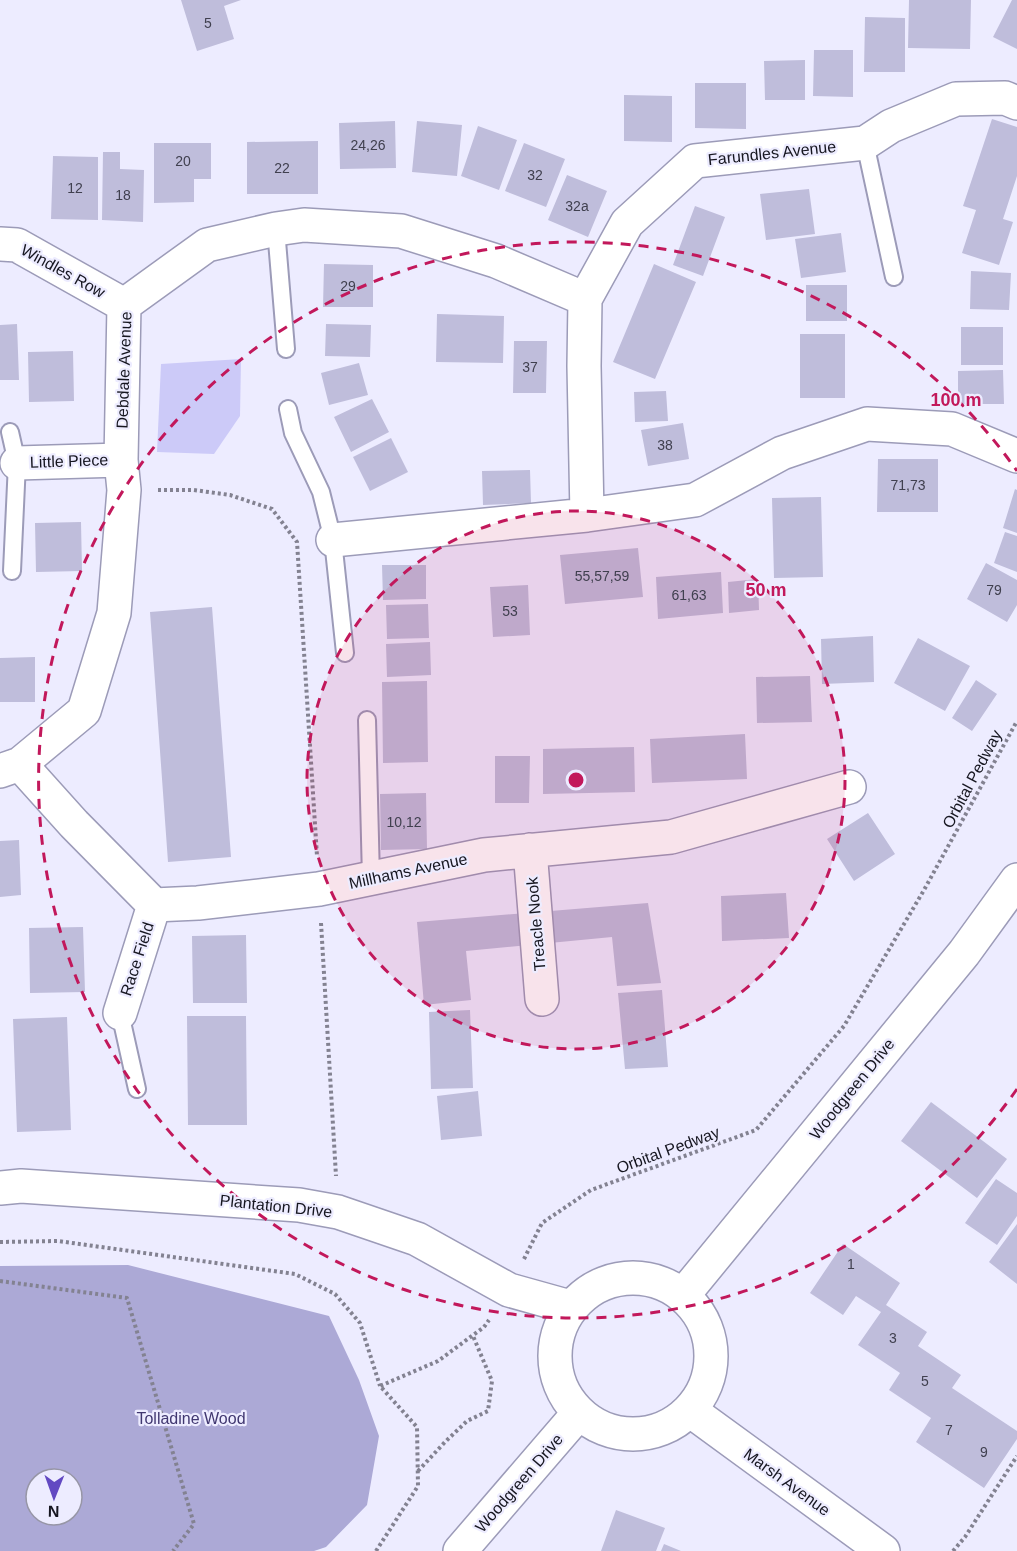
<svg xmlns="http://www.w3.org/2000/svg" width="1017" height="1551" font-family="Arial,sans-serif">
  <rect width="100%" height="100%" fill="#edecff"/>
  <!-- green -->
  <path fill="#cccaf8" d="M 241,359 L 240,416 L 214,454 L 157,452 L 161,364 Z"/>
  <!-- forest -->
  <path fill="#aca9d6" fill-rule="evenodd" d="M 128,1265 L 329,1316 L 359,1380 L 379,1436 L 367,1505 L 326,1547 L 314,1551 L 0,1551 L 0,1266 ZM 36,1479 L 72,1479 L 72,1515 L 36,1515 Z"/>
  <!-- building -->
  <path fill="#bfbddb" d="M 181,0 L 241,0 L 224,6 L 234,39 L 197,51 Z
    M 909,0 L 971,0 L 970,49 L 908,48 Z
    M 1012,0 L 1017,0 L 1017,49 L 993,37 Z
    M 865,17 L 905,18 L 905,72 L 864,72 Z
    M 814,50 L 853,50 L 853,97 L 813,96 Z
    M 805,60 L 805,100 L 765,100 L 764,61 Z
    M 695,83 L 746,83 L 746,129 L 695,128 Z
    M 624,95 L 672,96 L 672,142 L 624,141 Z
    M 992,119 L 1017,127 L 1017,176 L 1003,219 L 1013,222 L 999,265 L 962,253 L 976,210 L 963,206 Z
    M 395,121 L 396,168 L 340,169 L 339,123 Z
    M 417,121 L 462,125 L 457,176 L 412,172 Z
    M 478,126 L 517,140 L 499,190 L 461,176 Z
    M 318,141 L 318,194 L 247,194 L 247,142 Z
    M 154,143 L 211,143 L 211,179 L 194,179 L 194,202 L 154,203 Z
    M 524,143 L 565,159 L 546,207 L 505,191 Z
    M 103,152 L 120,152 L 120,169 L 144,170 L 143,222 L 102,220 Z
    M 53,156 L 98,157 L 98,220 L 51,219 Z
    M 567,175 L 607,191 L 588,237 L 548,220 Z
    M 809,189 L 815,234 L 766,240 L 760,194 Z
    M 695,206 L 725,217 L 703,276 L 673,265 Z
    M 841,233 L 846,272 L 801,278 L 795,239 Z
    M 324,264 L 373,265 L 373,307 L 323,307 Z
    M 654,264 L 696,282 L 655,379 L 613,362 Z
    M 971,271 L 1011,273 L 1009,310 L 970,309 Z
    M 806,285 L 847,285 L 847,321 L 806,321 Z
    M 437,314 L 504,316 L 503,363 L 436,362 Z
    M 17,324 L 19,380 L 0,380 L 0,325 Z
    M 326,324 L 371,325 L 370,357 L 325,356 Z
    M 961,327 L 1003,327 L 1003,365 L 961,365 Z
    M 800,334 L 845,334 L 845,398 L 800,398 Z
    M 514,341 L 547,341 L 546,393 L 513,393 Z
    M 73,351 L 74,401 L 29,402 L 28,352 Z
    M 359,363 L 368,395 L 329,405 L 321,373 Z
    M 1003,370 L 1004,404 L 958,404 L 958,371 Z
    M 666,391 L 668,421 L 635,422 L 634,392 Z
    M 372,399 L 389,432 L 351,452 L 334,417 Z
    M 683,423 L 689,459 L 648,466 L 641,430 Z
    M 391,438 L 408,472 L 370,491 L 353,457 Z
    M 878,459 L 938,459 L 938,512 L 877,512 Z
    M 530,470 L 531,503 L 483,505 L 482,471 Z
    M 1015,489 L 1017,490 L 1017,533 L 1003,528 Z
    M 821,497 L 823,577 L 774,578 L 772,498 Z
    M 81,522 L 82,571 L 36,572 L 35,523 Z
    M 1005,532 L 1017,536 L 1017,572 L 994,563 Z
    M 638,548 L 643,597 L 565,604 L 560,555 Z
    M 986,563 L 1017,580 L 1017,605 L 1007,622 L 967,599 Z
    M 382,565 L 426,565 L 426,599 L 383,600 Z
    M 721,572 L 723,613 L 658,619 L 656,577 Z
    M 758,579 L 759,610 L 729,613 L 728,582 Z
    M 528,585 L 530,635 L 493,637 L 490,587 Z
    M 428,604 L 429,638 L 387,639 L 386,605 Z
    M 212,607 L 231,857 L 168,862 L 150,612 Z
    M 873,636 L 874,682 L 822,684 L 821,639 Z
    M 918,638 L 970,666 L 945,711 L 894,683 Z
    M 430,642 L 431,675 L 387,677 L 386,644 Z
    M 35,657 L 35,702 L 0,702 L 0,658 Z
    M 810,676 L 812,722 L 757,723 L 756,677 Z
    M 976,680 L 997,694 L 972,731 L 952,718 Z
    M 427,681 L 428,762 L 383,763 L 382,682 Z
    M 745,734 L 747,779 L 652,783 L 650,739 Z
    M 634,747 L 635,792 L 543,794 L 543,749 Z
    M 495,756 L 530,756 L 529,803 L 495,803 Z
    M 426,793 L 427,849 L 381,850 L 380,794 Z
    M 868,813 L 895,854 L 854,881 L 827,839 Z
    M 19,840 L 21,895 L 0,897 L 0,841 Z
    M 786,893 L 789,938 L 722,941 L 721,896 Z
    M 648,903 L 661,983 L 617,986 L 612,937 L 466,951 L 471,1000 L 424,1005 L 417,922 Z
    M 83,927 L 85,992 L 30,993 L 29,928 Z
    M 246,935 L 247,1003 L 193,1003 L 192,936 Z
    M 662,990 L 668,1067 L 625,1069 L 618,993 Z
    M 470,1010 L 473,1088 L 431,1089 L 429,1012 Z
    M 187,1016 L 246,1016 L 247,1125 L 188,1125 Z
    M 67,1017 L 71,1130 L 17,1132 L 13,1019 Z
    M 478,1091 L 482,1136 L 441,1140 L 437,1096 Z
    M 931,1102 L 1007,1159 L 977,1198 L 901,1141 Z
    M 996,1179 L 1017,1193 L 1017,1216 L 997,1245 L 965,1223 Z
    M 1017,1224 L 1017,1284 L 989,1262 Z
    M 843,1244 L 900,1283 L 886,1305 L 927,1332 L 918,1346 L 961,1375 L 952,1388 L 1017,1431 L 1017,1439 L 984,1488 L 916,1442 L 931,1418 L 889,1390 L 900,1373 L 858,1345 L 881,1312 L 856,1296 L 843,1315 L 810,1293 Z
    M 616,1510 L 665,1528 L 656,1551 L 601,1551 Z
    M 664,1544 L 681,1551 L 661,1551 Z"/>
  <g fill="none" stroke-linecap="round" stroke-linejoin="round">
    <!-- lane casing -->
    <g stroke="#9c9bb8" stroke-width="20">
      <path id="lane" d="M 865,143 L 894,277
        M 276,229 L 286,349
        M 288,409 L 293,433 L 321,492 L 333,540 L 345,653
        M 10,432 L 17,463 L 12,571
        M 367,720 L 371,878
        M 120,1013 L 137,1089"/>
    </g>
    <!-- street casing -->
    <g stroke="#9c9bb8" stroke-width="36">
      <path id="street" d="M 0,244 L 17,245 L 124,305
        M 585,299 L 627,223 L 695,161 L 865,143 L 891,126 L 956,99 L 1005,98 L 1017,103
        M 17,463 L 121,460
        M 333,540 L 587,515
        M 20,764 L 74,824 L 154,905 L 198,903 L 319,889 L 484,855 L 671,837 L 849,787
        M 0,771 L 20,764 L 84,711 L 114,613 L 124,490 L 121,460 L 124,305 L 207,245 L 276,229 L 304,225 L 401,231 L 496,261 L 585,299 L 584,366 L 587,515 L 695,500 L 782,453 L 867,424 L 952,429 L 1017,456
        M 530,850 L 542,999
        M 120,1013 L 154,905
        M 691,1411 L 883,1551"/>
    </g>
    <!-- secondary casing -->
    <g stroke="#9c9bb8" stroke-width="36">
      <path id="secondary" d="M 0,1188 L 21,1186 L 299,1205 L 338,1212 L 417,1239 L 509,1290 L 570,1307
        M555 1356a78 78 0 1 1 156 0a78 78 0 1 1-156 0Z
        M 684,1294 L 964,953 L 1017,880
        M 460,1551 L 578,1414"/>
    </g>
    <!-- path -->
    <path stroke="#838291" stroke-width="4" stroke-dasharray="3 3" stroke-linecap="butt" d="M 158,490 L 194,490 L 230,495 L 272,509 L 297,542 L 317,856
      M 321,923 L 336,1176
      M 0,1242 L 58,1241 L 295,1274 L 335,1294 L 360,1323 L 380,1386
      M 524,1259 L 542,1223 L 591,1190 L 756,1130 L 844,1026 L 924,890 L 1017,721
      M 0,1281 L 127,1298 L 194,1524 L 173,1551
      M 418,1471 L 445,1442 L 467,1421 L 488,1411 L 492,1381 L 473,1336
      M 376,1551 L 418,1486 L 417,1427 L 380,1386 L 438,1361 L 484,1327 L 489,1320
      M 953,1551 L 965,1537 L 1017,1456"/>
    <!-- lane -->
    <use href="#lane" stroke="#fff" stroke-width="16"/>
    <!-- street -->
    <use href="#street" stroke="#fff" stroke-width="33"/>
    <!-- secondary -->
    <use href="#secondary" stroke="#fff" stroke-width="33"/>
  </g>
  <!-- distance rings -->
  <circle cx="576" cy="780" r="269" fill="#c2185b" fill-opacity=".12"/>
  <g fill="none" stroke="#c2185b" stroke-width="3" stroke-dasharray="10 8">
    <circle cx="576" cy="780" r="269"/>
    <path d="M1017 1089A538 538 0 1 1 1017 471"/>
  </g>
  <g text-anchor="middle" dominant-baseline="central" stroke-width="4.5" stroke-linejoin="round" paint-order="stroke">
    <!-- number labels -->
    <g font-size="14" fill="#40404f">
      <text x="208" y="23">5</text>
      <text x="368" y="145">24,26</text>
      <text x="183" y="161">20</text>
      <text x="282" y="168">22</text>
      <text x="535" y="175">32</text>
      <text x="75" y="188">12</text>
      <text x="123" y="195">18</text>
      <text x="577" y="206">32a</text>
      <text x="348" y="286">29</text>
      <text x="530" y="367">37</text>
      <text x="665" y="445">38</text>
      <text x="908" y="485">71,73</text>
      <text x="602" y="576">55,57,59</text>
      <text x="994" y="590">79</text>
      <text x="689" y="595">61,63</text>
      <text x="510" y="611">53</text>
      <text x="404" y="822">10,12</text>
      <text x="851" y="1264">1</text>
      <text x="893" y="1338">3</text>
      <text x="925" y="1381">5</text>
      <text x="949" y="1430">7</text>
      <text x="984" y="1452">9</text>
    </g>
    <!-- street labels -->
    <g font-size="16" fill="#161620" stroke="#edecff">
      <text transform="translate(772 153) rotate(-6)">Farundles Avenue</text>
      <text transform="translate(63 271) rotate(29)">Windles Row</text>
      <text transform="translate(124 370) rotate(-88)">Debdale Avenue</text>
      <text transform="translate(69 461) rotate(-2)">Little Piece</text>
      <text transform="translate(972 779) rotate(-62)">Orbital Pedway</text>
      <text transform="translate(408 871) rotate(-12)">Millhams Avenue</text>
      <text transform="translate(536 924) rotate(-95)">Treacle Nook</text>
      <text transform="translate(137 959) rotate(-72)">Race Field</text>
      <text transform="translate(852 1089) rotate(-51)">Woodgreen Drive</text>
      <text transform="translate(668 1150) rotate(-20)">Orbital Pedway</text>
      <text transform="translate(276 1206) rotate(6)">Plantation Drive</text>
      <text transform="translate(787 1482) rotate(36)">Marsh Avenue</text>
      <text transform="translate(519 1483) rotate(-49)">Woodgreen Drive</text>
    </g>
    <!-- park labels -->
    <g font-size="16" fill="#403770" stroke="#edecff">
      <text x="191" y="1418">Tolladine Wood</text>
    </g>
  </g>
  <circle cx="576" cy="780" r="9" fill="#c2185b" stroke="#edecff" stroke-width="3"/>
  <g font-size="18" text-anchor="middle" font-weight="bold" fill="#c2185b" stroke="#edecff" stroke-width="4.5" stroke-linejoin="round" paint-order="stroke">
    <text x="956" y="406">100 m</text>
    <text x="766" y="596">50 m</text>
  </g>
  <!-- north arrow -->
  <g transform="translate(54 1497) rotate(181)"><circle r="28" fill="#edecff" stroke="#9796a6" stroke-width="1.5"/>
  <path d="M0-4.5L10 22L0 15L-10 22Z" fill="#6249c2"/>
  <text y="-9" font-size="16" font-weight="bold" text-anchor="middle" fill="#161620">N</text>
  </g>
</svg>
